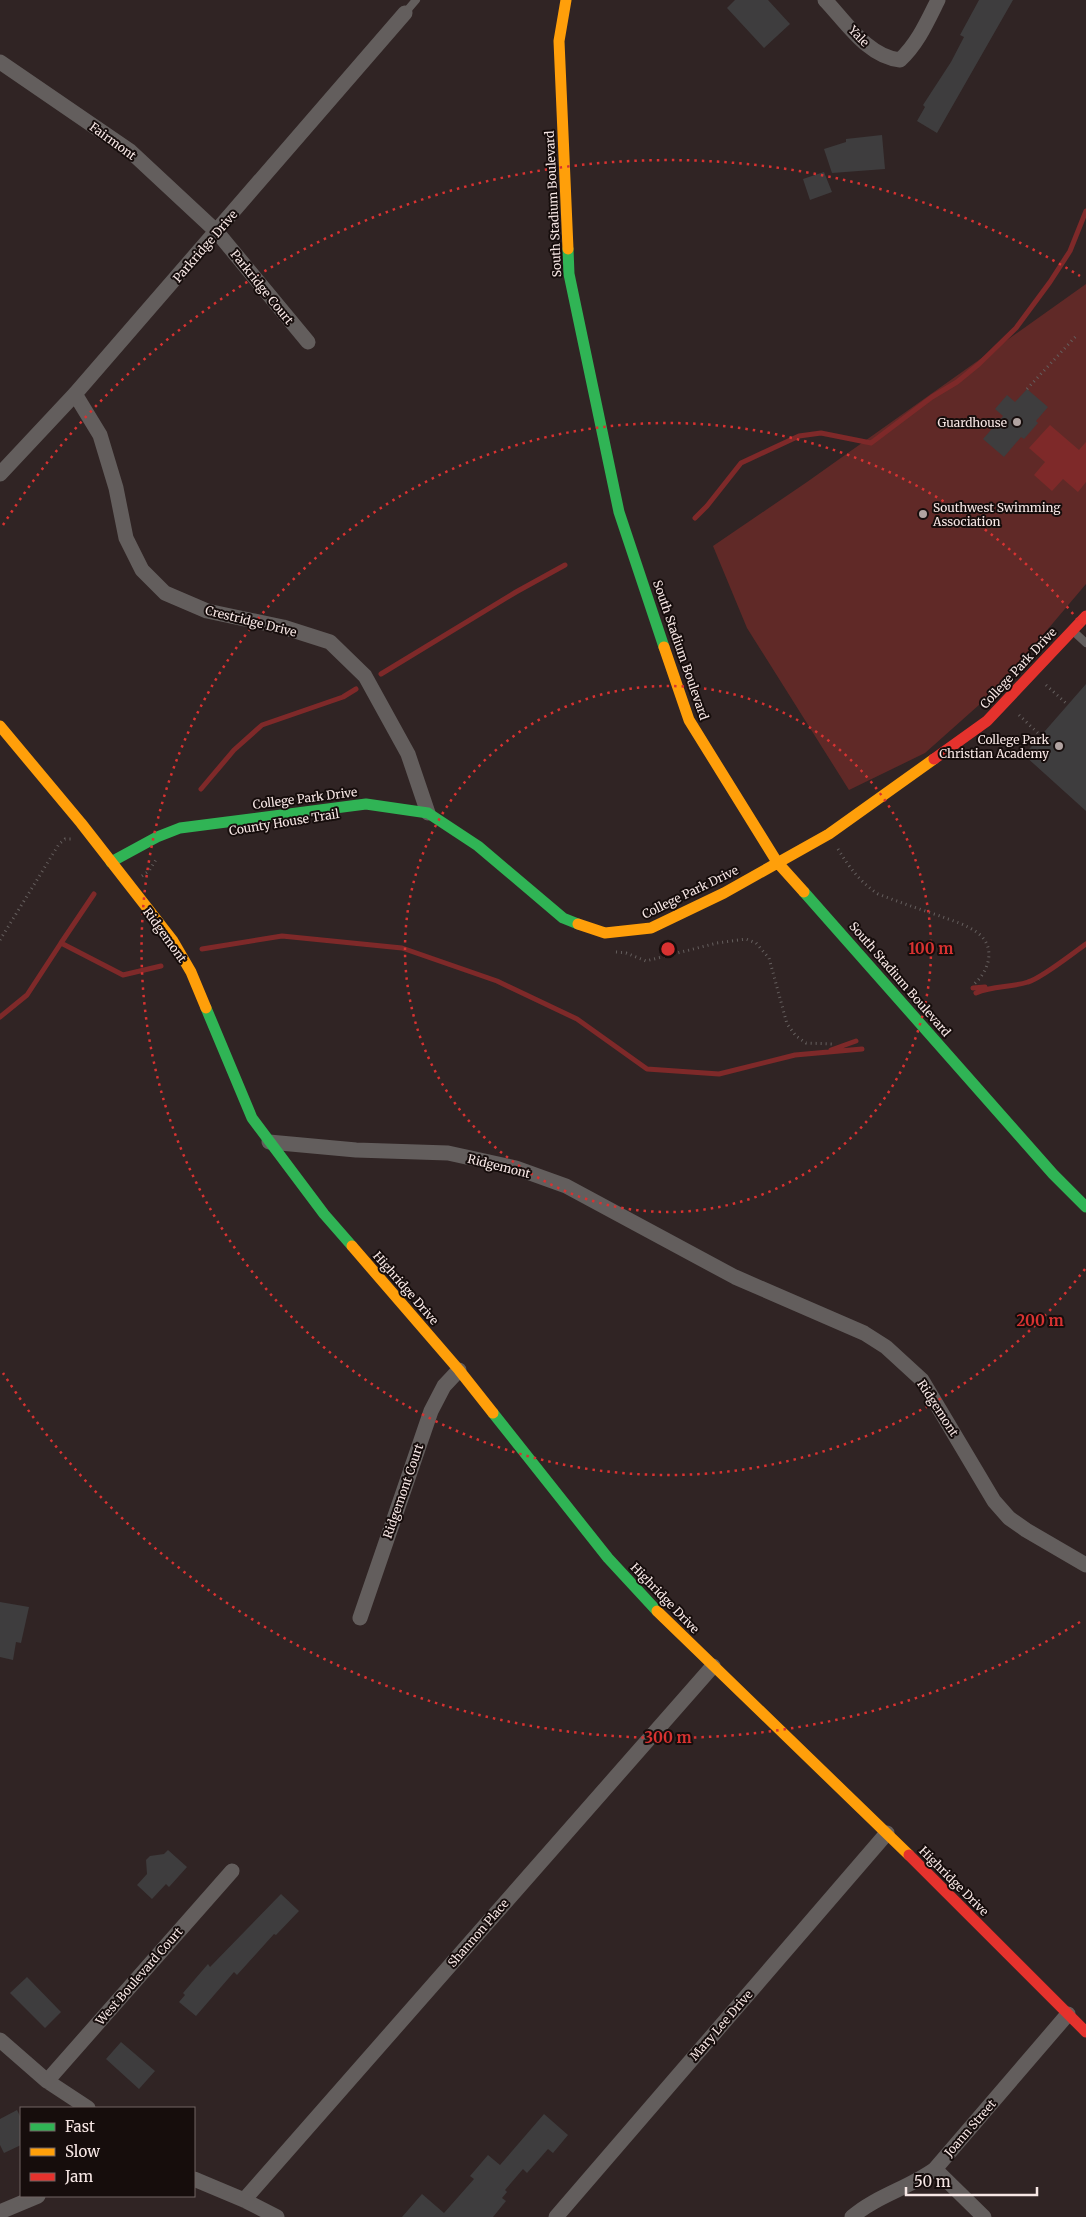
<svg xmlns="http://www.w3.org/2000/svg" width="1086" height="2217" font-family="Merriweather,serif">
  <rect width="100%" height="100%" fill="#302424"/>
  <!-- green -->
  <path fill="#602927" d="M 1086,284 L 1086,584 L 998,688 L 925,753 L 849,790 L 747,628 L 713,546 L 807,482 Z"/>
  <!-- water -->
  <path fill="#7e2929" d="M 1050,425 L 1079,450 L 1086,442 L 1086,482 L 1078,492 L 1063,479 L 1052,491 L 1034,475 L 1045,462 L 1029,448 Z"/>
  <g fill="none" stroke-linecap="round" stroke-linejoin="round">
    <!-- stream -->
    <path stroke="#7e2929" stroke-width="5" d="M 695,518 L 707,506 L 741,463 L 799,436 L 821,433 L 871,443 L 932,397 L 957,382 L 979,364 L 1016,328 L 1050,282 L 1070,251 L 1086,211
      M 381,674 L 516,592 L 565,565
      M 201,789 L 234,750 L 262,725 L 343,697 L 356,689
      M 61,943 L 94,894
      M 202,949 L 282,936 L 402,948 L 497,981 L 577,1019 L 647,1069 L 719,1074 L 795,1055 L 862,1049
      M 973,988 L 985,987
      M 976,993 C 993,985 1010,988 1028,982 C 1042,978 1073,953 1086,944
      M 0,1017 L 27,995 L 61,943 L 123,975 L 161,966
      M 831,1050 L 856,1041"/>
  </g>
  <!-- building -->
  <path fill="#3e3d3e" d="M 735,0 L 768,0 L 790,24 L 764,48 L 727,8 Z
    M 979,0 L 1013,0 L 937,133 L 917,121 L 925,107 L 923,105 L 951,62 L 964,37 L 960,35 Z
    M 882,135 L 885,169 L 832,173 L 824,149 L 846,142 L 846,139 Z
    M 824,172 L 832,192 L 810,200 L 803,179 Z
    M 1027,389 L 1048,407 L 1036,421 L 1038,423 L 1024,439 L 1021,437 L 1004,457 L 983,439 L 1003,416 L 995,409 L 1007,395 L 1015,402 Z
    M 1086,684 L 1086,811 L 1024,755 Z
    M 0,1602 L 29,1607 L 21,1643 L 16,1642 L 13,1660 L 0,1657 Z
    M 168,1850 L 187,1867 L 169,1887 L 166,1884 L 152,1899 L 137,1885 L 147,1874 L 146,1860 L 150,1856 L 164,1854 Z
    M 281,1894 L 299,1911 L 276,1935 L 274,1934 L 237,1975 L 234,1972 L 196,2016 L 179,2002 L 185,1995 L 183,1993 L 208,1964 L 210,1967 Z
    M 27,1977 L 61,2012 L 45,2028 L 10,1993 Z
    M 121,2042 L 155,2071 L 139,2089 L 106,2059 Z
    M 17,2110 L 21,2118 L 21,2145 L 4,2153 L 0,2145 L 0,2119 Z
    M 544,2114 L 568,2135 L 553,2153 L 548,2149 L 527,2173 L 523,2169 L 505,2190 L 507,2192 L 502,2198 L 506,2201 L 493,2217 L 402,2217 L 422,2194 L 444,2213 L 474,2179 L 470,2176 L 488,2155 L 500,2165 Z"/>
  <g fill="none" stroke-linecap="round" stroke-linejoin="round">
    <!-- path -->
    <path stroke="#655f5e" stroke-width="3" stroke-dasharray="1 4" stroke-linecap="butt" d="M 1027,389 L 1077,335
      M 1046,685 L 1068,705
      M 1019,715 L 1041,736
      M 838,849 C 849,867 860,882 878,894 C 899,902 919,909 940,916 C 953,921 968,925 979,934 C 997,949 988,973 972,986
      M 142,876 L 149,871 L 157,858
      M 0,940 L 59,844 L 65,839 L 71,839
      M 616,952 L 626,953 L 646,961 L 717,943 L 746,939 L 756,943 L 769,958 L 787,1024 L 796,1036 L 806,1043 L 832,1044"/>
    <!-- lane -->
    <path stroke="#635e5d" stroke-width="8" d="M 405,13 L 416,0
      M 1073,631 L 1086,643"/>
    <!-- street -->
    <path stroke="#635e5d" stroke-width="15" d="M 825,0 C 846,22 868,57 900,60 C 918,43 927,22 938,0
      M 0,62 L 130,151 L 217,232 L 308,342
      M 75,394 L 100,435 L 116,488 L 126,538 L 142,570 L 165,593 L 207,611 L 283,627 L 330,642 L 365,676 L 408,754 L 428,813
      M 0,474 L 75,394 L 405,13
      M 269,1142 L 356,1150 L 448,1153 L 516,1168 L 566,1186 L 735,1277 L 864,1333 L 886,1347 L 922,1380 L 994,1501 L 1009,1518 L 1026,1530 L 1086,1565
      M 360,1618 L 431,1411 L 444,1386 L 459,1370
      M 0,2040 L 47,2081 L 88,2108
      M 47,2081 L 232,1871
      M 935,2169 L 984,2217
      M 194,2179 L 244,2200 L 277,2217
      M 244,2200 L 713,1666
      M 0,2212 L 38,2196
      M 556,2217 L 887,1833
      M 852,2217 C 876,2196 909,2188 935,2169 L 1068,2014"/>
    <!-- fast -->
    <path stroke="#30b455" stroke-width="11" d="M 568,249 L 569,274 L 619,512 L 664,647
      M 111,862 L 157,837 L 180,828 L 366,804 L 428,813 L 478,846 L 563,918 L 578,924
      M 804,892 L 1053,1174 L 1086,1207
      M 206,1008 L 252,1118 L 324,1214 L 352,1246
      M 493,1413 L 608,1558 L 657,1611"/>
    <!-- slow -->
    <path stroke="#ff9f0a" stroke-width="11" d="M 566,0 L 559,41 L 568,249
      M 664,647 L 689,720 L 777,862 L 804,892
      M 0,726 L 81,823 L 173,941 L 191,972 L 206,1008
      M 578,924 L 605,933 L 651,928 L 724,893 L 829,834 L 934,759
      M 352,1246 L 459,1370 L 493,1413
      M 657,1611 L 909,1855"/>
    <!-- jam -->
    <path stroke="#e5322d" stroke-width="11" d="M 934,759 L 987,721 L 1086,616
      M 909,1855 L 1086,2032"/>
  </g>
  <!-- distance rings -->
  <g fill="none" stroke="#d83231" stroke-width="2.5" stroke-dasharray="2.5 5">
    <circle cx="668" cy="949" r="263"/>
    <path d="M1085 1269A526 526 0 1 1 1085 629"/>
    <path d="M1080 1622A789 789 0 0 1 3 1373M3 525A789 789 0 0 1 1080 276"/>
  </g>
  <!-- markers -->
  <g fill="#b1a3a1" stroke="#160d0c" stroke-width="2">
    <circle cx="1017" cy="422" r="5"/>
    <circle cx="923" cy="514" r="5"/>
    <circle cx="1059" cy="746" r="5"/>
  </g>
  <g text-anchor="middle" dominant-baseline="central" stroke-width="4" stroke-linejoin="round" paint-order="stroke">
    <!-- street labels -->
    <g font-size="12" fill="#f7e7e5" stroke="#160d0c">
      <text transform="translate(859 36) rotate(46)">Yale</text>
      <text transform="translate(113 141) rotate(36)">Fairmont</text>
      <text transform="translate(553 204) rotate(-93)">South Stadium Boulevard</text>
      <text transform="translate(205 246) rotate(-49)">Parkridge Drive</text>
      <text transform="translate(262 287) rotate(51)">Parkridge Court</text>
      <text transform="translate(251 621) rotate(14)">Crestridge Drive</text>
      <text transform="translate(681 650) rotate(71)">South Stadium Boulevard</text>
      <text transform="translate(1018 668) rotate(-47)">College Park Drive</text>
      <text transform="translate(305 798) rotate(-7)">College Park Drive</text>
      <text transform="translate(284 822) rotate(-9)">County House Trail</text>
      <text transform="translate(690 892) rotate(-26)">College Park Drive</text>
      <text transform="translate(165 935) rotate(54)">Ridgemont</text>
      <text transform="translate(900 979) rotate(49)">South Stadium Boulevard</text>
      <text transform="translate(499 1166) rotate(14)">Ridgemont</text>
      <text transform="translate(406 1288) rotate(49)">Highridge Drive</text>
      <text transform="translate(938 1408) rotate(57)">Ridgemont</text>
      <text transform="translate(403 1491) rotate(-71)">Ridgemont Court</text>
      <text transform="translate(665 1598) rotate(46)">Highridge Drive</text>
      <text transform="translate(954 1881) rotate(45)">Highridge Drive</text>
      <text transform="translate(478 1933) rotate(-49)">Shannon Place</text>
      <text transform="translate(139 1976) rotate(-49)">West Boulevard Court</text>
      <text transform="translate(721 2025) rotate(-49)">Mary Lee Drive</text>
      <text transform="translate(970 2128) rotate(-49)">Joann Street</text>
    </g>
    <!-- poi labels -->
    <g font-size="12" fill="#f7e7e5" stroke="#160d0c" text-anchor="end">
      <text x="1007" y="422">Guardhouse</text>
      <text x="933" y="507" text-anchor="start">Southwest Swimming<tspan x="933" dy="14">Association</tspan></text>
      <text x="1049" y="739">College Park<tspan x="1049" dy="14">Christian Academy</tspan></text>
    </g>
  </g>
  <circle cx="668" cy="949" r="8" fill="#d83231" stroke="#160d0c" stroke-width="2.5"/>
  <g font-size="15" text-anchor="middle" font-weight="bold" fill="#d83231" stroke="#160d0c" stroke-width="4" stroke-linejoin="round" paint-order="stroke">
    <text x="931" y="954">100 m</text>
    <text x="1040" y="1326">200 m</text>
    <text x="668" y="1743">300 m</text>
  </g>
  <!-- legend -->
  <rect x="20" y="2107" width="175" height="90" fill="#160d0c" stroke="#706463"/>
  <rect x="30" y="2123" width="25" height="8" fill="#30b455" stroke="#706463"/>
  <text x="65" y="2132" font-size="15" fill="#f7e7e5">Fast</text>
  <rect x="30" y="2148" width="25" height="8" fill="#ff9f0a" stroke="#706463"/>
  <text x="65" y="2157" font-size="15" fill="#f7e7e5">Slow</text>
  <rect x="30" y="2173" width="25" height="8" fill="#e5322d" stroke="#706463"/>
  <text x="65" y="2182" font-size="15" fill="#f7e7e5">Jam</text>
  <!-- scale -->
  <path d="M906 2187v8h131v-8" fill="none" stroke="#f7e7e5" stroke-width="2.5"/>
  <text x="914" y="2187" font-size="15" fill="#f7e7e5" stroke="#160d0c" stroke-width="4" paint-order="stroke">50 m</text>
</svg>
